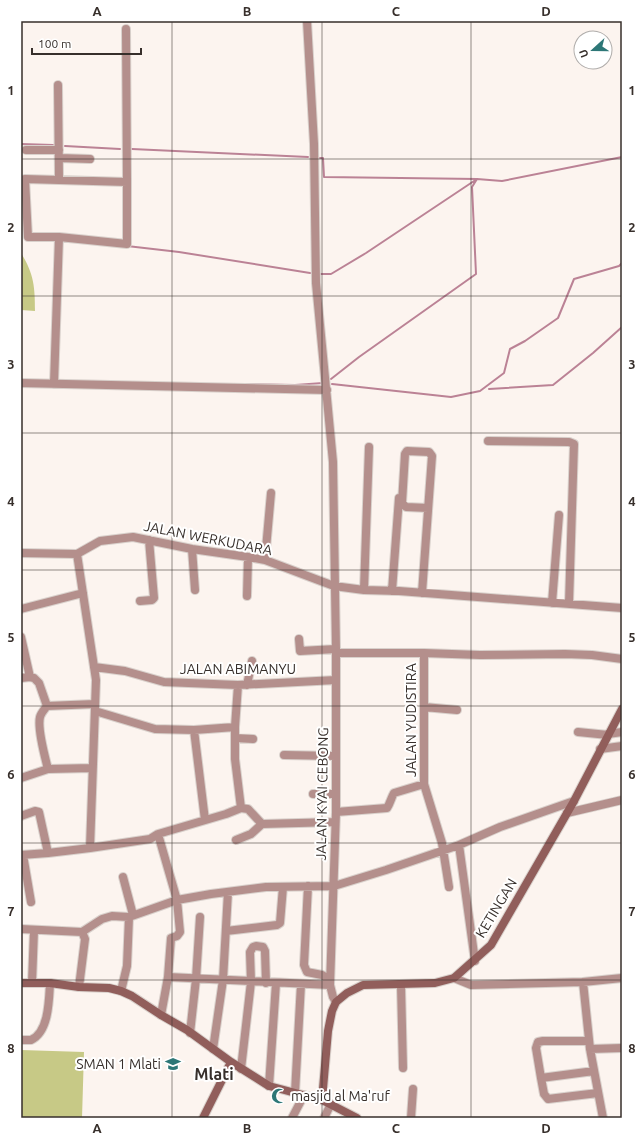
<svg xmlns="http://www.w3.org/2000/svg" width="643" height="1139" font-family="Ubuntu,sans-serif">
  <rect width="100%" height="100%" fill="#fcf4ef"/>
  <!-- green -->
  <path fill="#c7c986" d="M 21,253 C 34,274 35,287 35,311 L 21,310 Z
    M 21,1050 L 84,1052 L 82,1118 L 21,1118 Z"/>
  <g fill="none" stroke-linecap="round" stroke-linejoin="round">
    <!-- stream -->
    <path stroke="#bb8295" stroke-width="2" d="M 21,144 L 53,145
      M 65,146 L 120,149
      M 132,149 L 308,157
      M 320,158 L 323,158 L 324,177 L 477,179 L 472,187 L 476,274 L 359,357 L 331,379
      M 127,246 L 179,252 L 310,273
      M 318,274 L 331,274 L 366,253 L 477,179 L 502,181 L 622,157
      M 246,384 L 295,385 L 323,383
      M 332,384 L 451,397 L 480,391 L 504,373 L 510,349 L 525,341 L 558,318 L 574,279 L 619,266 L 622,263
      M 489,389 L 553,385 L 593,353 L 622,327"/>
    <!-- street casing -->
    <g stroke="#d9d1cc" stroke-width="10">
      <path id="street" d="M 307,21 L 314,144 L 316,283 L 333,462 L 336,649 L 336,812 L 330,985 L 333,997 L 336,1002
        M 126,29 L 127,182
        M 58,85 L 59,180
        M 26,150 L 59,150
        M 59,158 L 90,159
        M 25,179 L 127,182 L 127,244 L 59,237 L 28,237 Z
        M 21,383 L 327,390
        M 54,384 L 59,237
        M 488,441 L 569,442 L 574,444 L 569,604
        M 192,549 L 195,590
        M 21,553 L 77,554
        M 77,554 L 100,541 L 133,537 L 192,549 L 248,557 L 265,560 L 334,586 L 364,590 L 399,591 L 622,608
        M 77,554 L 96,680 L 90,848
        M 265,560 L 271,493
        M 364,590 L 369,447
        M 392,591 L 399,498
        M 422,593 L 432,456 L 429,452 L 407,451 L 405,454 L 402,503 L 406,507 L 428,508
        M 247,596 L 248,557
        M 140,601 L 152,600 L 154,598 L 149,540
        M 552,603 L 559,515
        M 21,609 L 83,593
        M 21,637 L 30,677
        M 299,639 L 300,651 L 336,649
        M 336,653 L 424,653 L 480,655 L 565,654 L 592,655 L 622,659
        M 424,653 L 424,784 L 442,843 L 449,887
        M 94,667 L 125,671 L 164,682 L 238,685 L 336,680
        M 21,678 L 30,677 L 34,678 L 39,683 L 47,706 L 95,704
        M 238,685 L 235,727 L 235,759 L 241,808 L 248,809 L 262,824
        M 247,685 L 252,661
        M 47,706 C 44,710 41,713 40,717 C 37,729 45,757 48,769
        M 424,707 L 457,710
        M 95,711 L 155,729 L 194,730 L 235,727
        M 194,730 L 205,820
        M 578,732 L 608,735
        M 608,734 L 622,732
        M 235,738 L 253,739
        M 600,749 L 622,746
        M 284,755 L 336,756
        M 21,778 L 48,769 L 92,768
        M 313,794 L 336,794
        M 336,812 L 387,808 C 390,804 391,798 394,793 L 424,784
        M 567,813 L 622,800
        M 21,816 L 35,811 L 39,812 L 48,853
        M 158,834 L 177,900 L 180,932 L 177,936 L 171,938 L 168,977 L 161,1015
        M 236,840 L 251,834 L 262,824 L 335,822
        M 459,845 L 475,961
        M 21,855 L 48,853 L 90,848 L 150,839 L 158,834 L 226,814 L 241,808
        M 23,855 L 31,902
        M 123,877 L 133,915
        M 308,886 L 304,965 L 307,972 L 322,975 L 330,980
        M 21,929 L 82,932 L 85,939 L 79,987
        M 226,931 L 277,925 L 280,923 L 283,887
        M 82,932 L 102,919 L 112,916 L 129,917
        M 168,977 L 330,985
        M 454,978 L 471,985 L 583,982 L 622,978
        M 583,982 L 590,1049 L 603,1118
        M 32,983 L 34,930
        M 401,985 L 403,1068
        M 121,991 L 127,966 L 129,917 L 177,900 L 211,894 L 266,887 L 334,886 L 386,870 L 459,845 L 500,827 L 574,801
        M 190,1033 L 196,979 L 200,917
        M 21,1040 L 31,1040 C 49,1032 49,1000 50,983
        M 589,1041 L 543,1041 L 538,1042 L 536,1048 L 541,1078 L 594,1071
        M 213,1049 L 223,980 L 228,892
        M 590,1049 L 622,1048
        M 241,1069 L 251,982 L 250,952 L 253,947 L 256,946 L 263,947 L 265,951 L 266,983
        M 541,1078 L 544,1094 L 548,1099 L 598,1093
        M 269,1086 L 276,983
        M 295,1093 L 301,984
        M 292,1118 L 304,1095
        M 324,1118 L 331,1104
        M 411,1118 L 413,1089"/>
    </g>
    <!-- secondary casing -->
    <g stroke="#d9d1cc" stroke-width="10">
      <path id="secondary" d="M 21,983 L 50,983 L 79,987 L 109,988 L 121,991 L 132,996 L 161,1015 L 187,1030 L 231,1062 L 269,1086 L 322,1100 L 357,1118
        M 322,1100 L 328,1031 L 332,1011 L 336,1002 L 347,993 L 363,985 L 435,983 L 454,978 L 491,945 L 574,801 L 622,709
        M 203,1118 L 231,1062"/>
    </g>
    <!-- street -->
    <use href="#street" stroke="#b48f8c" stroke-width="8"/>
    <!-- secondary -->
    <use href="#secondary" stroke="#915e5b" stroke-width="8"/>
  </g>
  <!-- grid -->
  <path fill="none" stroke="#372f2b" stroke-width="1" stroke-opacity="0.55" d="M 172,21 L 172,1118M 322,21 L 322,1118M 471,21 L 471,1118M 21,159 L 622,159M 21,296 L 622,296M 21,433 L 622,433M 21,570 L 622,570M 21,706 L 622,706M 21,843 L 622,843M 21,980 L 622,980"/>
  <!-- icons -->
  <defs>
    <g id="school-bare" transform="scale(1.2)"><path d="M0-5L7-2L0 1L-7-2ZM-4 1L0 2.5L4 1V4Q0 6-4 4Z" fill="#2d7777" stroke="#fff" stroke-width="2.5" paint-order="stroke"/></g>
    <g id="mosque-bare" transform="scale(1.2)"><path d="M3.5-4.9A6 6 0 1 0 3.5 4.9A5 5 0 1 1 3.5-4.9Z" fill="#2d7777" stroke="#fff" stroke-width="2.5" paint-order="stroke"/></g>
  </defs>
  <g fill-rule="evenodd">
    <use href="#school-bare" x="173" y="1064"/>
    <use href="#mosque-bare" x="279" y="1096"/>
  </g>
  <g text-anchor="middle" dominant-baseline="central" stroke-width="4" stroke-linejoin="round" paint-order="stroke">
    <!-- street labels -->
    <g font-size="14" fill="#372f2b" stroke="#fff">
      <text transform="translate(208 538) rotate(11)">JALAN WERKUDARA</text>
      <text x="238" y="669">JALAN ABIMANYU</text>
      <text transform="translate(411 720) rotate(-90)">JALAN YUDISTIRA</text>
      <text transform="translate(322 794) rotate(-89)">JALAN KYAI CEBONG</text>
      <text transform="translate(496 908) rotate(-59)">KETINGAN</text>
    </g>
    <!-- poi labels -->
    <g font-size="14" fill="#372f2b" stroke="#fff" text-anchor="end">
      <text x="161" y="1064">SMAN 1 Mlati</text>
      <text x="291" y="1096" text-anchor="start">masjid al Ma'ruf</text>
    </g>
    <!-- quarter labels -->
    <g font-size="16" font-weight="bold" fill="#372f2b" stroke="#fff">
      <text x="214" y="1074">Mlati</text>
    </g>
  </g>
  <!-- border -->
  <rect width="643" height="1139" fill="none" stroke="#ffffff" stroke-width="44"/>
  <!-- north arrow -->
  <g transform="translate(593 50) rotate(249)"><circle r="19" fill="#ffffff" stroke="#afacaa"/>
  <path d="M0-3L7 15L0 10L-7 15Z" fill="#2d7777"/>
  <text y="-6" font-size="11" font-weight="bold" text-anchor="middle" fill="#372f2b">U</text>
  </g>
  <!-- scale -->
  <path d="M32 48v6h109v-6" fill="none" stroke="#372f2b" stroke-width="2"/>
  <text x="38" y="48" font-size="12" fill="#372f2b" stroke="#ffffff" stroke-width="3" paint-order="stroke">100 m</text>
  <rect x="22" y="22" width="599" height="1095" fill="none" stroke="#372f2b" stroke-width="1.5"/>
  <g font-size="13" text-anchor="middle" font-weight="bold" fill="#372f2b">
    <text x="97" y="16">A</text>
    <text x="247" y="16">B</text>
    <text x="396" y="16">C</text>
    <text x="546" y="16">D</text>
    <text x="11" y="95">1</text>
    <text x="632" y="95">1</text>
    <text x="11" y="232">2</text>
    <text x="632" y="232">2</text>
    <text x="11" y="369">3</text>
    <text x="632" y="369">3</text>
    <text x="11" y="506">4</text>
    <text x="632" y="506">4</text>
    <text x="11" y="642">5</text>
    <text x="632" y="642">5</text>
    <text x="11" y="779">6</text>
    <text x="632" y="779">6</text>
    <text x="11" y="916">7</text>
    <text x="632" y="916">7</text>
    <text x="11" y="1053">8</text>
    <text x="632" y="1053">8</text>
    <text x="97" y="1133">A</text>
    <text x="247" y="1133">B</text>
    <text x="396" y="1133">C</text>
    <text x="546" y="1133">D</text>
  </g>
</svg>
